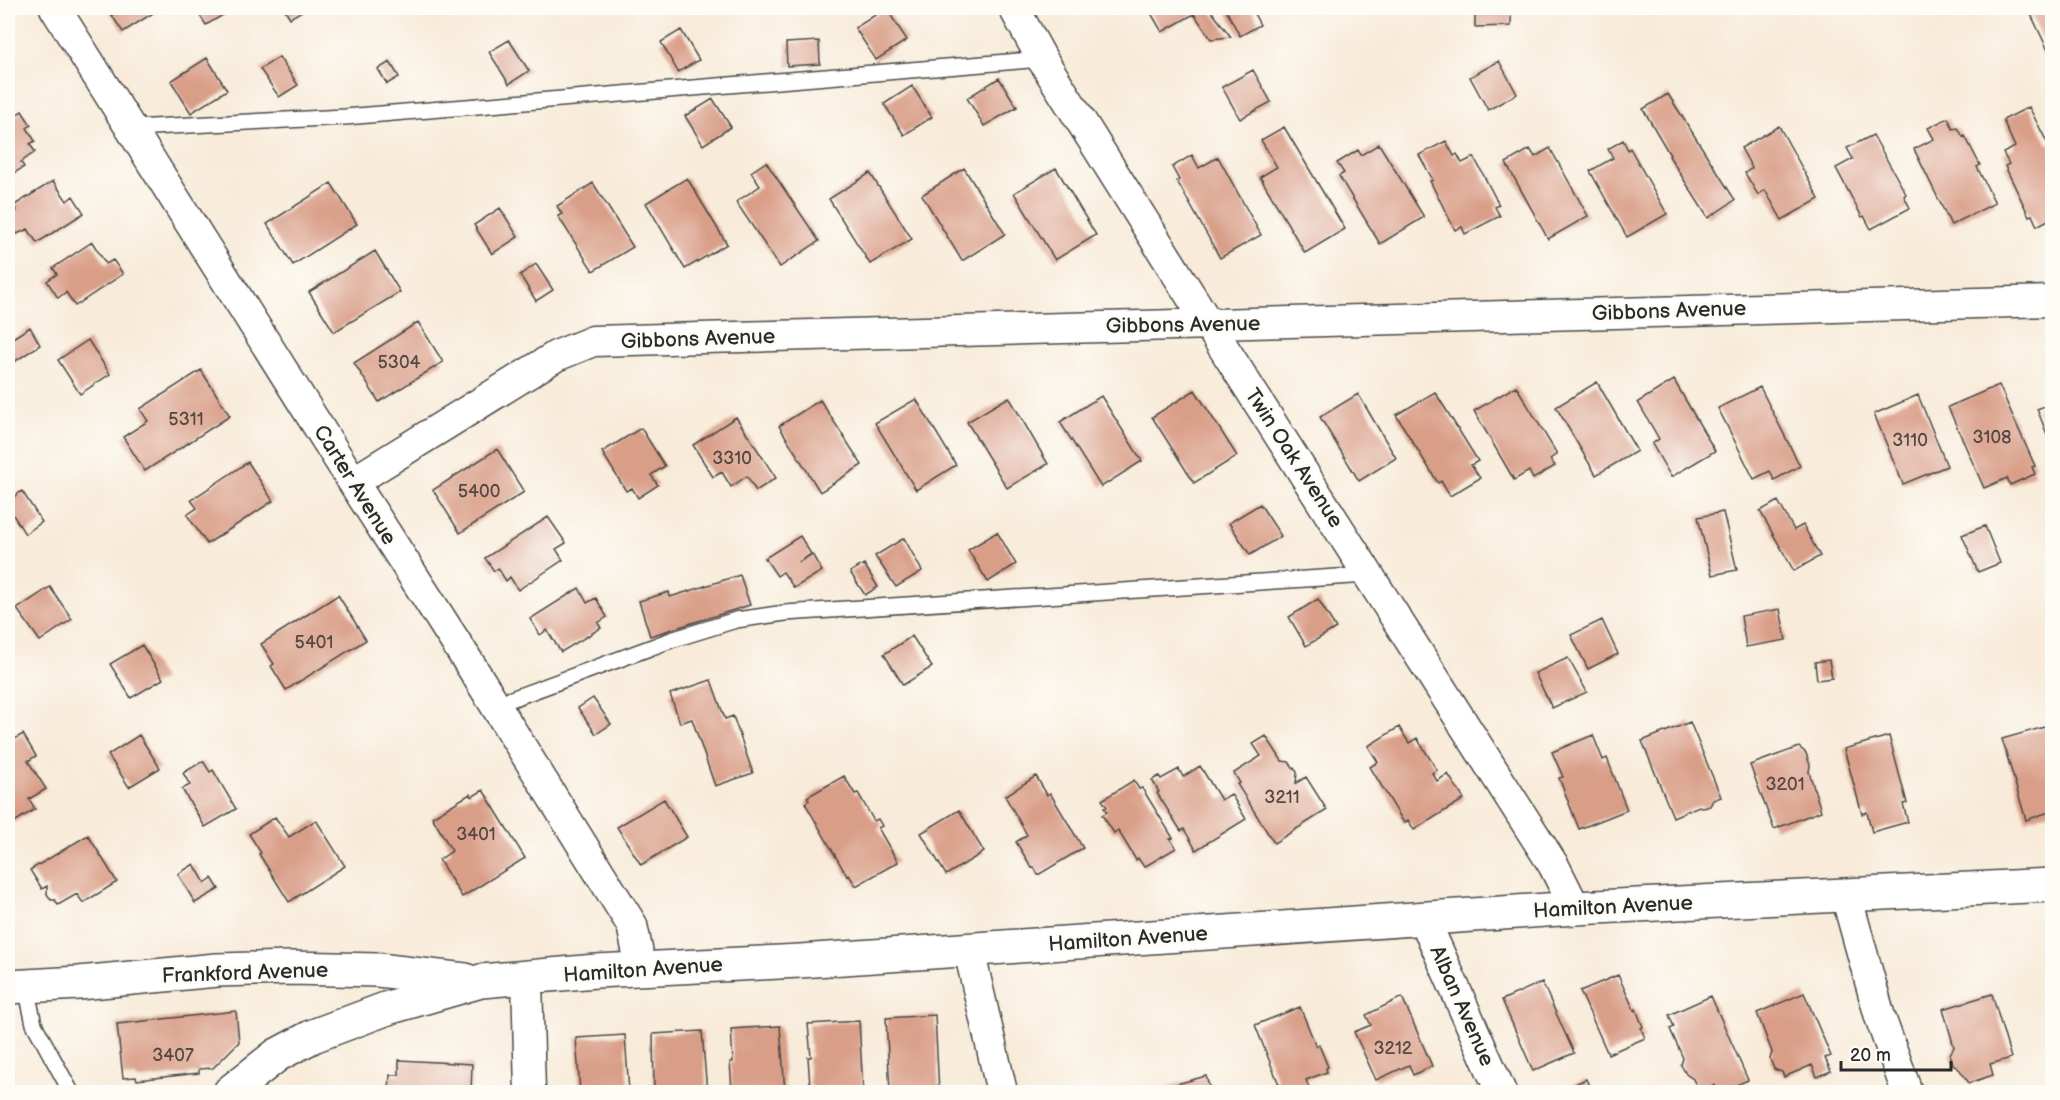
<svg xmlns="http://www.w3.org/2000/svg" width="2060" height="1100" font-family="'Balsamiq Sans',sans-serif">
  <rect width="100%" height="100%" fill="#fdfcf7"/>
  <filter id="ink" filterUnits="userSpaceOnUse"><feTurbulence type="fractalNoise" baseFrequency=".0167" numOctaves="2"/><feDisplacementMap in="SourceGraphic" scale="12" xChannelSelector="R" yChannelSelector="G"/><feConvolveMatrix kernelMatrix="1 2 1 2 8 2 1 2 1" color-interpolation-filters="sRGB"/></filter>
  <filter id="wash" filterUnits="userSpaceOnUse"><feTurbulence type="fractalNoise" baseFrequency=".008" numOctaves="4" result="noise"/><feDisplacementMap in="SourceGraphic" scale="24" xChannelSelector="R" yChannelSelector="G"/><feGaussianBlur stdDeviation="1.35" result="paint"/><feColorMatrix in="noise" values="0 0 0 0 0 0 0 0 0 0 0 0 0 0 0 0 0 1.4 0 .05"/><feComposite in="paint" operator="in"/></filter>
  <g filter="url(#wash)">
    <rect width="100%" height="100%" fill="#f8ebd9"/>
    <g id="blocks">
      <!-- building -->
      <path fill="#d99e88" d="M 107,8 L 161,8 L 123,32 Z
        M 195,8 L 235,8 L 206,25 Z
        M 284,8 L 307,8 L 290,18 Z
        M 886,8 L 907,40 L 876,60 L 855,28 Z
        M 1148,8 L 1196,8 L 1198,11 L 1204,8 L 1209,8 L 1231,37 L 1211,39 L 1194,14 L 1162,32 Z
        M 1225,8 L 1251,8 L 1260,25 L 1240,36 Z
        M 1475,8 L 1511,8 L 1511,26 L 1475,27 Z
        M 2028,8 L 2052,8 L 2052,59 Z
        M 681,30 L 699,60 L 678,72 L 661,42 Z
        M 509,40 L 529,71 L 509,84 L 489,52 Z
        M 819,41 L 820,64 L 787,66 L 786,43 Z
        M 279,57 L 298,85 L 279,97 L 260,69 Z
        M 207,58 L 227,90 L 191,113 L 171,81 Z
        M 1499,61 L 1517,94 L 1488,110 L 1470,77 Z
        M 390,62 L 399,77 L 387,84 L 378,69 Z
        M 1253,70 L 1271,102 L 1240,119 L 1222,87 Z
        M 999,78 L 1017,107 L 984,126 L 967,98 Z
        M 912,86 L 932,117 L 904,135 L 884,104 Z
        M 1668,94 L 1735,200 L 1708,218 L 1669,156 L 1670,155 L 1643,109 Z
        M 713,99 L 731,127 L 703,145 L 685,116 Z
        M 2029,107 L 2048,144 L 2051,143 L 2052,146 L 2052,218 L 2037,226 L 2032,215 L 2029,216 L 2005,166 L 2009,164 L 2003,153 L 2015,147 L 2003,120 Z
        M 22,111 L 31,125 L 27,128 L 35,141 L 30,144 L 35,152 L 21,162 L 24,167 L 8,177 L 8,120 Z
        M 1948,118 L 1953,129 L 1958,128 L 1963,137 L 1965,136 L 1980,165 L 1977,167 L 1995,203 L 1951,225 L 1914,149 L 1934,139 L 1928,128 Z
        M 1779,126 L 1819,199 L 1782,220 L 1765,190 L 1758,195 L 1745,173 L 1752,168 L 1741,148 Z
        M 1284,127 L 1345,229 L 1305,253 L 1260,177 L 1277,167 L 1261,140 Z
        M 1873,135 L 1906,194 L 1904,196 L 1910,208 L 1871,229 L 1864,216 L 1862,217 L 1836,168 L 1853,159 L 1847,148 Z
        M 1623,140 L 1628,150 L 1630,148 L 1667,214 L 1627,237 L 1590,171 L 1613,158 L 1608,149 Z
        M 1446,141 L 1454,156 L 1457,154 L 1462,163 L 1474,157 L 1499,205 L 1495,207 L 1500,216 L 1465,234 L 1462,227 L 1455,230 L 1430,181 L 1433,180 L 1419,155 Z
        M 1379,144 L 1424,217 L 1380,244 L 1339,176 L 1344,173 L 1337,163 L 1358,150 L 1361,155 Z
        M 1550,148 L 1588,216 L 1548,239 L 1506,163 L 1530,149 L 1535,157 Z
        M 1192,155 L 1199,168 L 1218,157 L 1261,235 L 1220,258 L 1177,181 L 1179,180 L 1172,167 Z
        M 766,162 L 819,241 L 780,267 L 736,202 L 760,186 L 751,172 Z
        M 964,168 L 1005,234 L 962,261 L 922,195 Z
        M 1056,168 L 1096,235 L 1055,260 L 1014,193 Z
        M 870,173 L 912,239 L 870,264 L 829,199 Z
        M 687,178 L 727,244 L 685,269 L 646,203 Z
        M 53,181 L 67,201 L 73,196 L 84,213 L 37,243 L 28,229 L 17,234 L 8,217 L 17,211 L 13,206 Z
        M 331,183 L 357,224 L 293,265 L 267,224 Z
        M 593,183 L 633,247 L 593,271 L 558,216 L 562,214 L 557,206 Z
        M 500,208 L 518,237 L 492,254 L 474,225 Z
        M 92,242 L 106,264 L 113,260 L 123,274 L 75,306 L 66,292 L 58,298 L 47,281 L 57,274 L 53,268 Z
        M 375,251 L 400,292 L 334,332 L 309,292 Z
        M 536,264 L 553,290 L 536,301 L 520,275 Z
        M 418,322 L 443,362 L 379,402 L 354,363 Z
        M 30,327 L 40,345 L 11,364 L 8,360 L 8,341 Z
        M 88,340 L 110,374 L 80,394 L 58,360 Z
        M 201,370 L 230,416 L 145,471 L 123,437 L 148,421 L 140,409 Z
        M 1674,380 L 1715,451 L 1671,477 L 1652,444 L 1659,439 L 1638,402 Z
        M 1597,382 L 1637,451 L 1596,475 L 1556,407 Z
        M 1999,385 L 2035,466 L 2032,467 L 2035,474 L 2010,485 L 2007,478 L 1984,488 L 1948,407 Z
        M 1516,386 L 1557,454 L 1550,459 L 1555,466 L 1533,479 L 1529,471 L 1514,480 L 1474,411 Z
        M 1760,387 L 1800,466 L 1774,480 L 1770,471 L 1754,479 L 1718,408 Z
        M 1195,390 L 1237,456 L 1194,483 L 1152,417 Z
        M 1435,392 L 1478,461 L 1471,465 L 1480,478 L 1450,496 L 1441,481 L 1438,483 L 1396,415 Z
        M 1358,394 L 1396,458 L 1359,481 L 1320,417 Z
        M 1918,395 L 1947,466 L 1903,484 L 1874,414 Z
        M 1101,396 L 1142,461 L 1101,487 L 1060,422 Z
        M 1009,397 L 1048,464 L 1007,488 L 967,422 Z
        M 916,399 L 956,465 L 916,490 L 875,423 Z
        M 820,400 L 862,465 L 820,492 L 779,426 Z
        M 2052,403 L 2052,447 L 2037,409 Z
        M 736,417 L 776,478 L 756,491 L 747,476 L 731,487 L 722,472 L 713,477 L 693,445 Z
        M 641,428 L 665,466 L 651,475 L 658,485 L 638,498 L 632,488 L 626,491 L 602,452 Z
        M 497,449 L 524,492 L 460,533 L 433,490 Z
        M 248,462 L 273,501 L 207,544 L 187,515 L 197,508 L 191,500 Z
        M 22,491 L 42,522 L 25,534 L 8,507 L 8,501 Z
        M 1778,501 L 1794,530 L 1803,525 L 1820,556 L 1794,571 L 1760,511 Z
        M 1260,504 L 1281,536 L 1250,555 L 1229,523 Z
        M 1723,512 L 1737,570 L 1712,575 L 1698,517 Z
        M 548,517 L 566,543 L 556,549 L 563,560 L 518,590 L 510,577 L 506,581 L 498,568 L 494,571 L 485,558 Z
        M 1985,526 L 2000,563 L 1978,572 L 1962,535 Z
        M 997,532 L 1016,564 L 988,582 L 968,550 Z
        M 800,536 L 811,554 L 799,562 L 812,554 L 822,571 L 794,588 L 783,572 L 777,576 L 765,558 Z
        M 904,538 L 922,571 L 896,587 L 875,556 Z
        M 864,564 L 878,587 L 865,595 L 850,572 Z
        M 740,575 L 750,605 L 650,636 L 639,601 L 669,592 L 670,597 Z
        M 50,587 L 72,619 L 40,641 L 17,609 Z
        M 579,588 L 587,603 L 596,598 L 607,617 L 598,623 L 601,628 L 561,652 L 547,630 L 540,635 L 530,619 Z
        M 338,595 L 366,640 L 286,690 L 271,666 L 274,664 L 261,644 Z
        M 1318,599 L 1336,628 L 1306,646 L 1289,617 Z
        M 1780,609 L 1786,640 L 1746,647 L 1741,616 Z
        M 1602,620 L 1618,654 L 1588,669 L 1571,635 Z
        M 912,636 L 932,667 L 903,685 L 884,654 Z
        M 142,645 L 163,679 L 131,698 L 110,664 Z
        M 1568,658 L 1587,692 L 1552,708 L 1535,673 Z
        M 1829,660 L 1832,678 L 1817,680 L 1815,662 Z
        M 711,680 L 725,719 L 733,716 L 753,773 L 715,786 L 692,719 L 680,723 L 670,694 Z
        M 593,698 L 611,724 L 596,734 L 578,708 Z
        M 1690,722 L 1721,797 L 1713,800 L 1710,806 L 1704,808 L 1699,806 L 1673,817 L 1642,741 Z
        M 2048,726 L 2052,738 L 2052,811 L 2026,820 L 2002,739 Z
        M 1399,727 L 1409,743 L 1417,738 L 1437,770 L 1432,773 L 1437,781 L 1448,774 L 1464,799 L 1414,830 L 1408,820 L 1404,823 L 1370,767 L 1378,762 L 1368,746 Z
        M 23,734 L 36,756 L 28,761 L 46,789 L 29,799 L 35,809 L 13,823 L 8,814 L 8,743 Z
        M 139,735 L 160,768 L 129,787 L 108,755 Z
        M 1593,735 L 1603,760 L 1607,758 L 1627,810 L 1579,829 L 1559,778 L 1563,777 L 1552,752 Z
        M 1266,736 L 1282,761 L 1289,762 L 1297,772 L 1296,783 L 1306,777 L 1327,810 L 1274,843 L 1237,784 L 1240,783 L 1234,773 L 1261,756 L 1253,744 Z
        M 1889,736 L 1907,803 L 1903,804 L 1908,822 L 1872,832 L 1867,812 L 1862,814 L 1844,749 Z
        M 1799,747 L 1806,753 L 1810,765 L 1809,772 L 1821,811 L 1774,829 L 1750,765 Z
        M 203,761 L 210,772 L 213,770 L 236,809 L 205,827 L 182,789 L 190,785 L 183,773 Z
        M 1200,766 L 1221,800 L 1231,794 L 1246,819 L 1196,850 L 1184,829 L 1181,831 L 1157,793 L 1159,792 L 1152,780 L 1159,776 L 1161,779 L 1179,769 L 1183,777 Z
        M 844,776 L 855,794 L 858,793 L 874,821 L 878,819 L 882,826 L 878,828 L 898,862 L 856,886 L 849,875 L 847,876 L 805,803 L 809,800 L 807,797 Z
        M 1036,776 L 1047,795 L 1050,793 L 1083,848 L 1038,875 L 1034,867 L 1032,868 L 1016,842 L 1027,835 L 1005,796 Z
        M 1134,780 L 1139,789 L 1142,788 L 1173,838 L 1170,839 L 1176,848 L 1144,867 L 1138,858 L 1136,860 L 1118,830 L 1114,833 L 1102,815 L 1107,812 L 1104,808 L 1107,807 L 1102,800 Z
        M 483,790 L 525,858 L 462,897 L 439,860 L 452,851 L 432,817 L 470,794 L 472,797 Z
        M 664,799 L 687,837 L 641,865 L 617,827 Z
        M 959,810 L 984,852 L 946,875 L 921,833 Z
        M 275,817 L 289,837 L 316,820 L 345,866 L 289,902 L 259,854 L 261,853 L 249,834 Z
        M 88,835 L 117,882 L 83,903 L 77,894 L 58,905 L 55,900 L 51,900 L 47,894 L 47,886 L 42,889 L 30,870 Z
        M 194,864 L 205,883 L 212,878 L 219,889 L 195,903 L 178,874 Z
        M 1618,975 L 1634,1010 L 1636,1009 L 1643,1027 L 1641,1028 L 1645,1038 L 1608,1054 L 1580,991 Z
        M 1542,982 L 1574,1053 L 1533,1071 L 1502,1000 Z
        M 1804,993 L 1831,1056 L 1825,1058 L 1831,1071 L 1817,1077 L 1812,1065 L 1784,1077 L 1782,1072 L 1774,1069 L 1770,1059 L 1772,1052 L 1757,1013 Z
        M 1992,994 L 2011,1058 L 1990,1064 L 1993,1075 L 1969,1083 L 1960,1070 L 1953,1064 L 1950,1054 L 1954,1047 L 1943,1009 Z
        M 1711,996 L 1748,1080 L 1720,1092 L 1717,1092 L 1715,1085 L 1699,1092 L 1693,1079 L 1686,1074 L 1681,1065 L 1683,1058 L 1670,1029 L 1674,1027 L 1669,1015 Z
        M 1402,997 L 1432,1066 L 1413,1075 L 1409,1065 L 1376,1080 L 1354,1032 L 1371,1025 L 1366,1015 Z
        M 1300,1007 L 1316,1046 L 1319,1045 L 1328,1067 L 1326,1068 L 1327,1072 L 1306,1080 L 1310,1090 L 1303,1092 L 1282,1092 L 1255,1025 Z
        M 236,1011 L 239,1042 L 213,1068 L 199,1069 L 199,1073 L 137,1080 L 136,1077 L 123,1078 L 117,1024 Z
        M 935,1015 L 939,1092 L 890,1092 L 886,1018 Z
        M 859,1021 L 863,1092 L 813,1092 L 812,1086 L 810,1086 L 808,1057 L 811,1057 L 808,1024 Z
        M 780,1026 L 785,1092 L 735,1092 L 735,1090 L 732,1090 L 730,1062 L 733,1062 L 731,1029 Z
        M 702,1031 L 707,1092 L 654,1092 L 653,1034 Z
        M 625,1035 L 629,1092 L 580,1092 L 576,1038 Z
        M 399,1060 L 472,1064 L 471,1092 L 371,1092 L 371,1090 L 389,1091 L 390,1075 L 399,1075 Z
        M 1206,1076 L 1211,1092 L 1148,1092 Z
        M 1586,1079 L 1592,1092 L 1566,1092 L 1564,1089 Z"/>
    </g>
  </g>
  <g filter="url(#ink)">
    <use href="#blocks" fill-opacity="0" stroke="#4a4845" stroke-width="1.5"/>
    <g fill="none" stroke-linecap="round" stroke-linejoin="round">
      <!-- service casing -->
      <g stroke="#4a4845" stroke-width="18">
        <path id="service" d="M 132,128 L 345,117 L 1042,59
          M 495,705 L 671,640 L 736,620 L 785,613 L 1368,575
          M 26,987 L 34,1024 L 71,1092"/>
      </g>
      <!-- minor casing -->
      <g stroke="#4a4845" stroke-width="33">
        <path id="minor" d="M 55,8 L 353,482 L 471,666 L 632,925 L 641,968
          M 1014,8 L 1042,59 L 1209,325 L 1554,866 L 1575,908
          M 353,482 L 556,356 L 593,341 L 2052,301
          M 1846,895 L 1880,1017 L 1907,1092
          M 1424,919 L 1501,1092
          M 969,950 L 1002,1092
          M 527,978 L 530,1092"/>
      </g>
      <!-- tertiary casing -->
      <g stroke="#4a4845" stroke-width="36">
        <path id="tertiary" d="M 8,987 L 79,983 L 217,970 L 290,968 L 378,970 L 465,980
          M 230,1092 L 277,1055 L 313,1036 L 388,1008 L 481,981 L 596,971 L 800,961 L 1575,908 L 2052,885"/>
      </g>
      <!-- service -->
      <use href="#service" stroke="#fff" stroke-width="15"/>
      <!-- minor -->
      <use href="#minor" stroke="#fff" stroke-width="30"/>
      <!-- tertiary -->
      <use href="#tertiary" stroke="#fff" stroke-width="33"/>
    </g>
  </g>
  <g text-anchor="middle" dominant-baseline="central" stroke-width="6" stroke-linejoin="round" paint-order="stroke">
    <!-- number labels -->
    <g font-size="18" fill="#564842">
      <text x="399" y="362">5304</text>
      <text x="186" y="419">5311</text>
      <text x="1992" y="437">3108</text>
      <text x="1910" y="440">3110</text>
      <text x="732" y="458">3310</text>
      <text x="479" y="491">5400</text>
      <text x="314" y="642">5401</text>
      <text x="1785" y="784">3201</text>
      <text x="1282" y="797">3211</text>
      <text x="476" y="834">3401</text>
      <text x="1393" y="1048">3212</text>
      <text x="173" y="1055">3407</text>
    </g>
    <!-- street labels -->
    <g font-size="21" fill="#2b2b2b" stroke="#fdfcf7">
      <text transform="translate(1669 311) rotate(-2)">Gibbons Avenue</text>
      <text transform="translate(1183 325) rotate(-1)">Gibbons Avenue</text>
      <text transform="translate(698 339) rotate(-2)">Gibbons Avenue</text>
      <text transform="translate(1294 458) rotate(57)">Twin Oak Avenue</text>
      <text transform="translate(355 485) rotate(58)">Carter Avenue</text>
      <text transform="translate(1613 907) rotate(-3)">Hamilton Avenue</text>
      <text transform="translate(1128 939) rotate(-4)">Hamilton Avenue</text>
      <text transform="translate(643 970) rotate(-4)">Hamilton Avenue</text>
      <text transform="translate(245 973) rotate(-2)">Frankford Avenue</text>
      <text transform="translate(1462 1006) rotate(66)">Alban Avenue</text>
    </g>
  </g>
  <!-- margin -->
  <rect width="2060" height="1100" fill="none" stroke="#fdfcf7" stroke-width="30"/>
  <!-- scale -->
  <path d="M1841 1061v9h110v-9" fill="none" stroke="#2b2b2b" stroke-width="3"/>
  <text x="1850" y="1061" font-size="18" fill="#2b2b2b" stroke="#fdfcf7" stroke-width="4.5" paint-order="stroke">20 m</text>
</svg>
